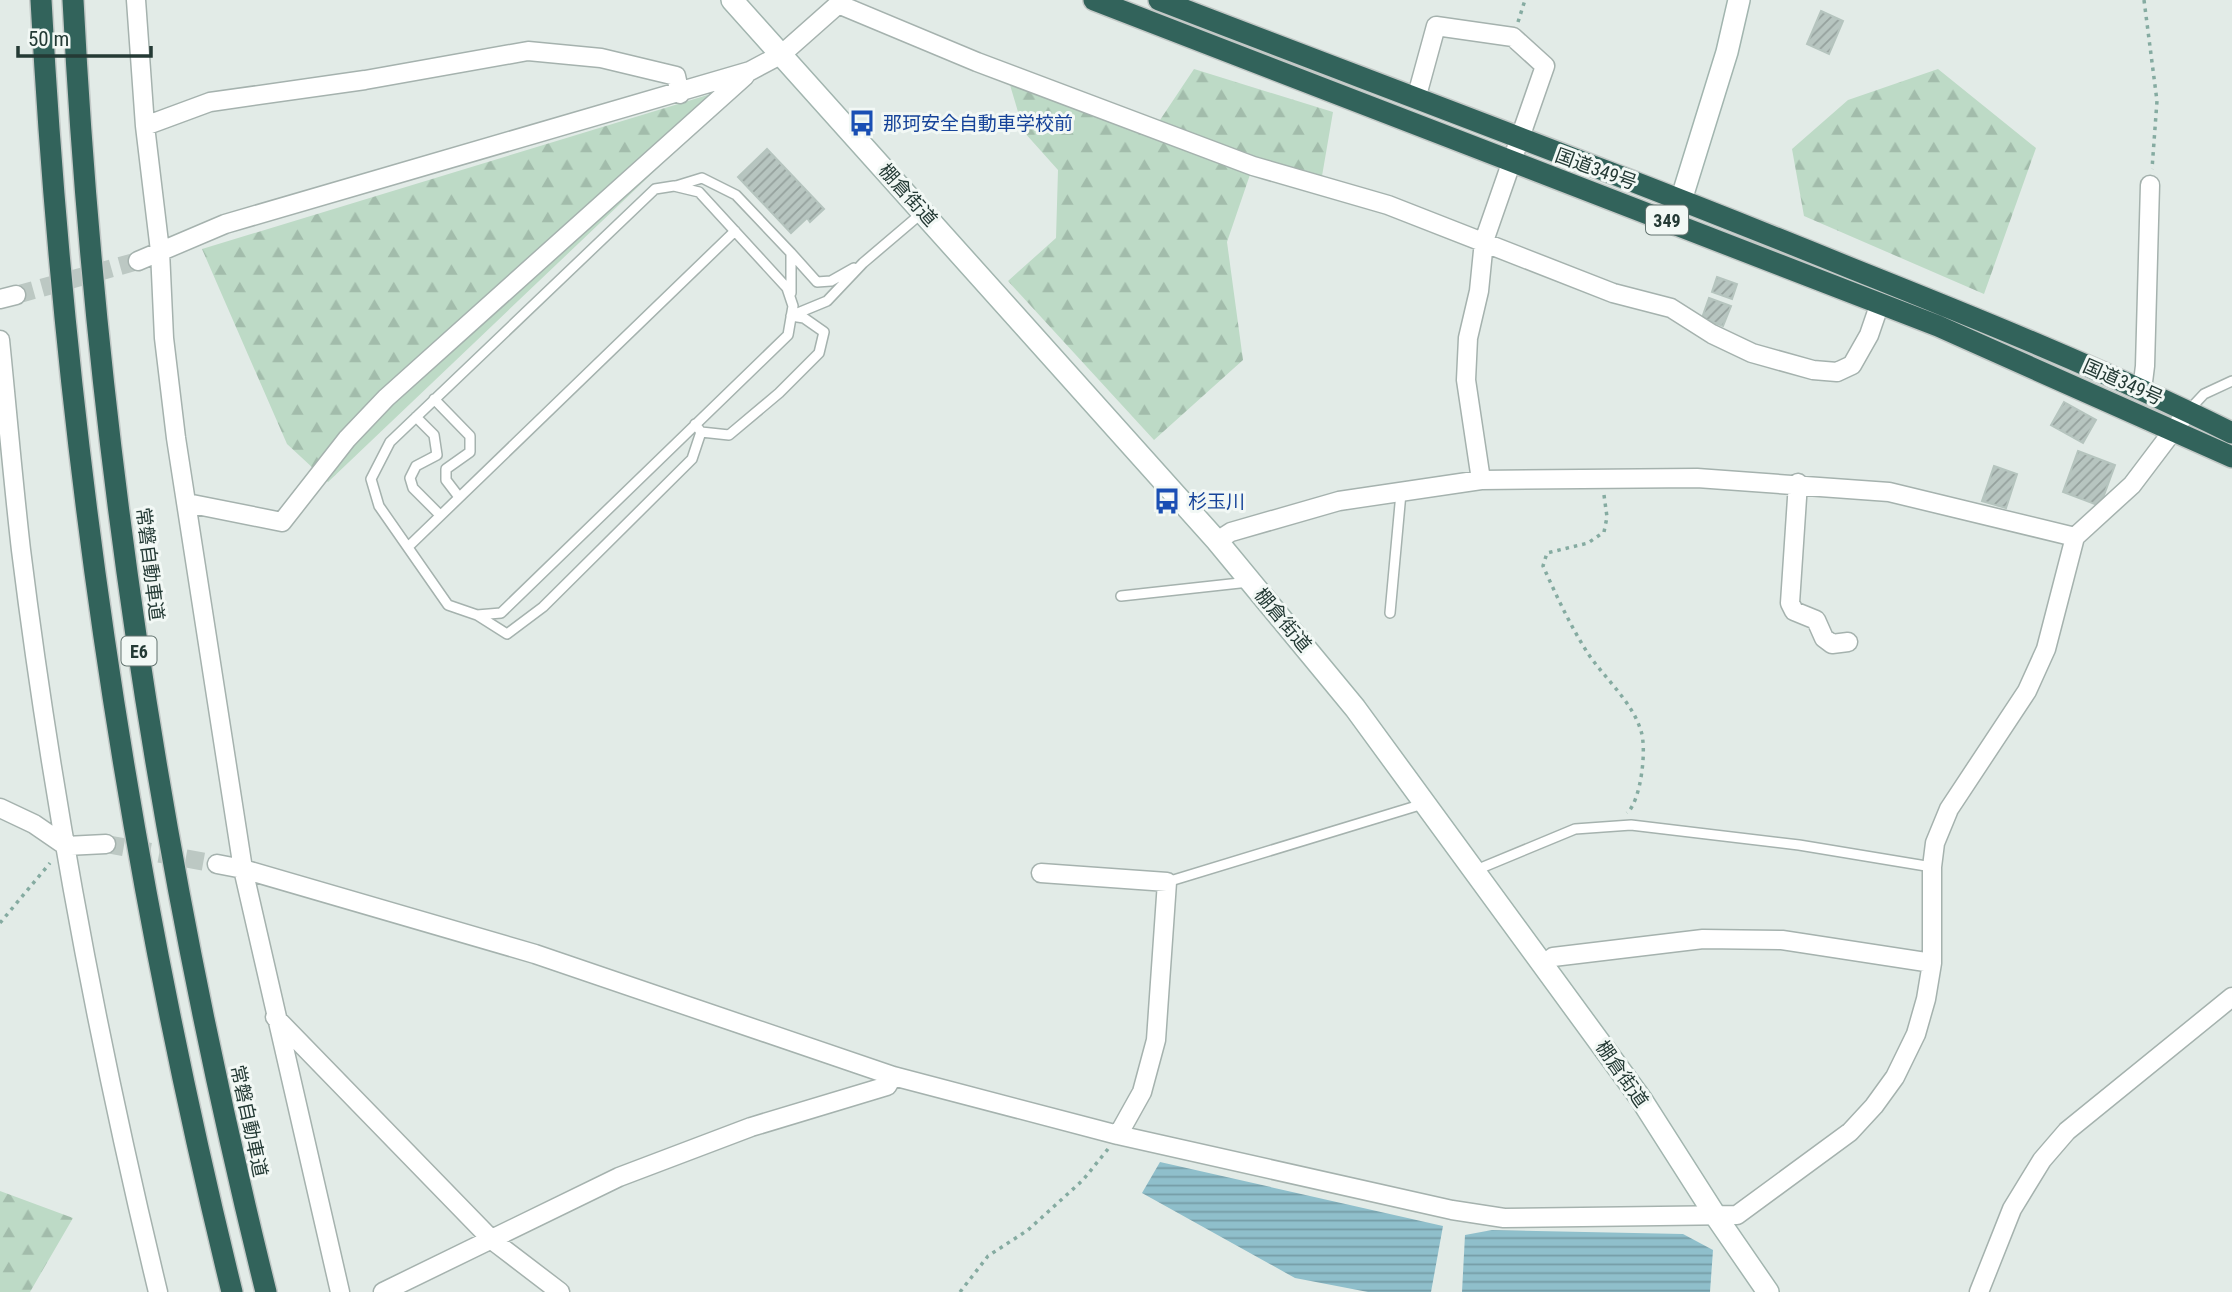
<svg xmlns="http://www.w3.org/2000/svg" width="2232" height="1292" font-family="'Roboto Condensed','Noto Sans JP',sans-serif">
  <defs>
    <pattern id="forest-firs" width="22" height="20" patternUnits="userSpaceOnUse" patternTransform="scale(1.75)"><rect width="22" height="20" fill="#bddac6"/><path d="M5 1l3.5 6h-7zM16 11l3.5 6h-7z" fill="#a2bcab"/></pattern>
    <pattern id="water-rules" width="6" height="5" patternUnits="userSpaceOnUse" patternTransform="scale(1.75)"><rect width="6" height="5" fill="#8fbfcb"/><path d="M0 2.5h6" fill="none" stroke="#759ca6"/></pattern>
    <pattern id="building-hatch" width="6" height="6" patternUnits="userSpaceOnUse" patternTransform="scale(1.75)"><rect width="6" height="6" fill="#b7c5c0"/><path d="M-1 1l2-2M0 6l6-6M5 7l2-2" fill="none" stroke="#95a19d"/></pattern>
  </defs>
  <rect width="100%" height="100%" fill="#e2ebe7"/>
  <!-- forest -->
  <path fill="url(#forest-firs)" d="M 1194,69 L 1333,112 L 1322,176 L 1255,160 L 1227,242 L 1243,360 L 1154,440 L 1008,281 L 1056,238 L 1058,170 L 1024,132 L 1010,85 L 1150,135 Z
    M 1938,69 L 2036,148 L 1984,294 L 1804,216 L 1792,149 L 1848,100 Z
    M 711,94 L 726,103 L 328,482 L 287,444 L 202,249 Z
    M 0,1191 L 73,1218 L 30,1292 L 0,1292 Z"/>
  <!-- water -->
  <path fill="url(#water-rules)" d="M 1160,1162 L 1443,1226 L 1431,1292 L 1368,1292 L 1295,1278 L 1142,1193 Z
    M 1492,1230 L 1683,1234 L 1713,1250 L 1710,1292 L 1462,1292 L 1465,1235 Z"/>
  <!-- building -->
  <path fill="url(#building-hatch)" stroke="#b5c4be" stroke-width="2" d="M 1821,11 L 1843,21 L 1829,54 L 1807,44 Z
    M 767,149 L 824,209 L 810,222 L 807,218 L 791,233 L 738,177 Z
    M 1717,277 L 1737,284 L 1732,299 L 1712,292 Z
    M 1709,298 L 1731,306 L 1723,326 L 1702,318 Z
    M 2064,402 L 2096,420 L 2083,443 L 2051,425 Z
    M 2078,451 L 2115,465 L 2100,506 L 2063,492 Z
    M 1994,466 L 2017,474 L 2006,508 L 1982,501 Z"/>
  <g fill="none" stroke-linecap="round" stroke-linejoin="round">
    <!-- street-tunnel -->
    <path stroke="#bcc8c3" stroke-width="18" stroke-dasharray="18 9" stroke-linecap="butt" d="M 16,295 L 138,261
      M 106,844 L 217,864"/>
    <!-- lane casing -->
    <g stroke="#a5b2ae" stroke-width="12">
      <path id="lane" d="M 674,186 L 699,192 L 787,288 L 793,306 L 788,335 L 501,613 L 477,615 L 448,605 L 379,506 L 371,479 L 390,442 L 655,189 Z
        M 676,186 L 702,178 L 736,195 L 791,253 L 791,293
        M 791,253 L 817,282 L 831,281 L 854,268
        M 793,315 L 827,301 L 863,263 L 923,212
        M 434,399 L 470,436 L 470,452 L 446,469 L 446,480 L 459,497
        M 2189,410 L 2204,394 L 2232,381
        M 416,417 L 434,435 L 437,455 L 416,466 L 410,478 L 413,488 L 440,515
        M 701,432 L 729,435 L 779,393 L 819,353 L 824,332 L 804,318 L 791,316
        M 408,547 L 735,231
        M 1121,596 L 1249,582
        M 1390,613 L 1401,493
        M 477,615 L 507,634 L 543,607 L 692,459 L 701,432 L 695,424
        M 1476,870 L 1575,829 L 1631,825 L 1799,845 L 1932,867
        M 1167,882 L 1423,804"/>
    </g>
    <!-- street casing -->
    <g stroke="#a5b2ae" stroke-width="21">
      <path id="street" d="M 136,0 L 145,126 L 160,251 L 164,338 L 176,438 L 243,869 L 340,1292
        M 838,4 L 977,62 L 1253,166 L 1388,205 L 1613,293 L 1671,308 L 1712,334 L 1752,353 L 1813,370 L 1837,372 L 1852,365 L 1869,335 L 1880,303
        M 1416,99 L 1436,26 L 1513,37 L 1545,66 L 1484,241 L 1479,291 L 1468,338 L 1466,380 L 1481,480
        M 145,126 L 210,102 L 365,80 L 528,51 L 601,58 L 676,76 L 680,94
        M 138,261 L 225,224 L 750,71 L 782,54 L 843,0
        M 0,299 L 16,295
        M 0,340 C 7,410 13,480 21,550 C 52,799 99,1048 158,1292
        M 2142,390 L 2145,366 L 2150,185
        M 1798,483 L 1790,603 L 1794,611 L 1816,620 L 1824,638 L 1832,644 L 1848,642
        M 187,503 L 282,522 L 347,439 L 386,398 L 745,76
        M 1217,541 L 1231,532 L 1339,501 L 1481,480 L 1697,478 L 1889,492 L 2075,537
        M 0,808 L 34,824 L 66,846 L 106,844
        M 217,864 L 243,869 L 535,954 L 893,1076 L 1118,1135 L 1452,1210 L 1504,1218 L 1737,1215 L 1850,1132 L 1874,1106 L 1895,1077 L 1916,1034 L 1926,999 L 1932,963 L 1932,867 L 1935,843 L 1949,809 L 2027,691 L 2046,649 L 2075,537 L 2132,485 L 2188,411
        M 1041,873 L 1167,882 L 1156,1040 L 1142,1092 L 1118,1135
        M 1544,965 L 1553,957 L 1703,939 L 1782,940 L 1932,963
        M 275,1017 L 492,1240 L 560,1292
        M 383,1292 L 619,1177 L 751,1127 L 887,1086 L 893,1076
        M 1979,1292 L 2012,1209 L 2042,1160 L 2067,1131 L 2232,997"/>
    </g>
    <!-- secondary casing -->
    <g stroke="#a2b5af" stroke-width="24">
      <path id="secondary" d="M 732,0 L 1217,541 L 1355,708 L 1641,1099 L 1715,1215 L 1768,1292
        M 1674,223 L 1727,52 L 1739,0"/>
    </g>
    <!-- highway casing -->
    <g stroke="#c2c8c6" stroke-width="24">
      <path id="highway" d="M 41,0 C 64,435 128,869 232,1292
        M 73,0 C 95,435 161,869 266,1292
        M 1094,0 L 1938,326 L 2232,457
        M 1159,0 C 1390,89 1623,175 1853,269 C 1981,320 2109,372 2232,433"/>
    </g>
    <!-- path -->
    <path stroke="#85aba1" stroke-width="3.5" stroke-dasharray="3.5 5" stroke-linecap="butt" d="M 2144,0 L 2157,101 L 2152,169
      M 1518,22 L 1525,0
      M 1604,495 L 1607,517 L 1604,532 L 1588,543 L 1547,553 L 1543,566 C 1556,595 1570,625 1587,652 C 1604,678 1632,701 1641,731 C 1647,749 1641,801 1627,813
      M 0,923 L 50,863
      M 960,1292 L 988,1256 L 1028,1230 L 1083,1180 L 1108,1149"/>
    <!-- lane -->
    <use href="#lane" stroke="#fff" stroke-width="9"/>
    <!-- street -->
    <use href="#street" stroke="#fff" stroke-width="18"/>
    <!-- secondary -->
    <use href="#secondary" stroke="#fff" stroke-width="21"/>
    <!-- highway -->
    <use href="#highway" stroke="#32635b" stroke-width="21"/>
  </g>
  <!-- icons -->
  <defs>
    <g id="bus-bare" transform="scale(2.1)"><path d="M-5-6H5V4H4V6H2V4H-2V6H-4V4H-5ZM-3.5-4V0h7V-4ZM-3.5 1.2v1.5H-2V1.2ZM2 1.2v1.5H3.5V1.2Z" fill="#1a4fb4" stroke="#f2f8f5" stroke-width="2.5" paint-order="stroke"/></g>
  </defs>
  <g fill-rule="evenodd">
    <use href="#bus-bare" x="862" y="123"/>
    <use href="#bus-bare" x="1167" y="501"/>
  </g>
  <g text-anchor="middle" dominant-baseline="central" stroke-width="6" stroke-linejoin="round" paint-order="stroke">
    <!-- shield labels -->
    <g fill="#f2f8f5" stroke="#62736f" stroke-width="2">
      <rect x="1646" y="205.5" width="42" height="29" rx="5"/>
      <rect x="121.5" y="636.5" width="35" height="29" rx="5"/>
    </g>
    <g font-size="18" font-weight="bold" fill="#243a35">
      <text x="1667" y="220">349</text>
      <text x="139" y="651">E6</text>
    </g>
    <!-- transit labels -->
    <g font-size="19" fill="#164399" stroke="#f2f8f5" text-anchor="start">
      <text x="883" y="123">那珂安全自動車学校前</text>
      <text x="1188" y="501">杉玉川</text>
    </g>
    <!-- street labels -->
    <g font-size="19" fill="#243a35" stroke="#f2f8f5">
      <text transform="translate(1596 169) rotate(20)">国道349号</text>
      <text transform="translate(908 195) rotate(48)">棚倉街道</text>
      <text transform="translate(2123 382) rotate(24)">国道349号</text>
      <text transform="translate(150 564) rotate(83)">常磐自動車道</text>
      <text transform="translate(1283 620) rotate(50)">棚倉街道</text>
      <text transform="translate(1622 1074) rotate(55)">棚倉街道</text>
      <text transform="translate(249 1121) rotate(78)">常磐自動車道</text>
    </g>
  </g>
  <!-- scale -->
  <path d="M18 46v10h133v-10" fill="none" stroke="#243a35" stroke-width="3.5"/>
  <text x="28" y="46" font-size="21" fill="#243a35" stroke="#f2f8f5" stroke-width="5" paint-order="stroke">50 m</text>
</svg>
